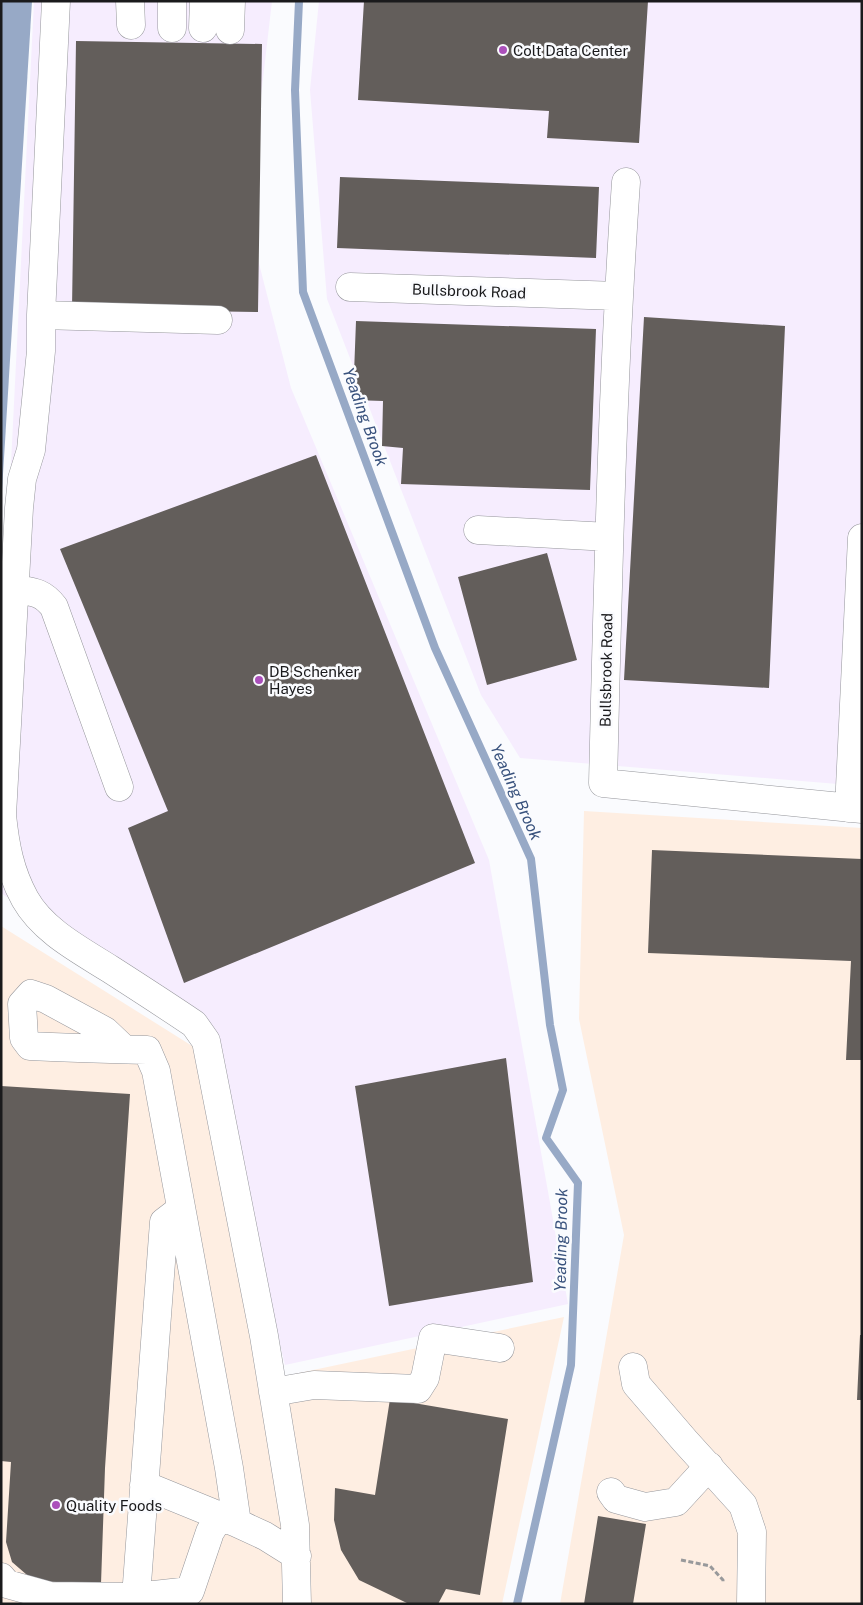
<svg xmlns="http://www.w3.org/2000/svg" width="863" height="1605" font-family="'Public Sans',sans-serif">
  <rect width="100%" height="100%" fill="#fafbfe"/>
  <!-- commercial -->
  <path fill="#feeee2" d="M 584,811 L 862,828 L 862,1604 L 560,1604 L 624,1235 L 579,1019 Z
    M 1,926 L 197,1049 L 280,1377 L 564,1317 L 502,1604 L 1,1604 Z"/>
  <!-- industrial -->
  <path fill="#f6edfe" d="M 34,1 L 272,1 L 247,217 L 291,388 L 489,860 L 568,1304 L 285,1365 L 205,1034 L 1,893 L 1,665 Z
    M 319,1 L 862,1 L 862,786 L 520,758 L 481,695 L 327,299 L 310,90 Z"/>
  <!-- water -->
  <path fill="#97a9c6" d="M 1,1 L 32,1 L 1,507 Z"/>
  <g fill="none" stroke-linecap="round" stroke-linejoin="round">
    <!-- stream -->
    <path stroke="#97a9c6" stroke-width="8" d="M 299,1 L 295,90 L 303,292 L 435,648 L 531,859 L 550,1025 L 563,1090 L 546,1138 L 578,1183 L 571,1365 L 517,1604"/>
  </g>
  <!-- building -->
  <path fill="#635e5b" d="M 364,1 L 648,1 L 639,143 L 547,138 L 549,111 L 358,100 Z
    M 76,41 L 262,44 L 258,312 L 72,309 Z
    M 340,177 L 599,187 L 596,258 L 337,248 Z
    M 644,317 L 785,326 L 769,688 L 624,680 Z
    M 356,321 L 596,329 L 590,490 L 401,484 L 403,448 L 382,446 L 383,401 L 353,400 Z
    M 316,455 L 475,863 L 184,983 L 128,828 L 168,811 L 60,549 Z
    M 547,553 L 577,660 L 487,685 L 458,577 Z
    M 652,850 L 862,859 L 862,1060 L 846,1060 L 851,961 L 648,953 Z
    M 506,1058 L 533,1282 L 389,1306 L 355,1086 Z
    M 1,1086 L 130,1094 L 105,1468 L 101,1584 L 34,1581 L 12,1562 L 6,1542 L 11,1462 L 1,1461 Z
    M 860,1335 L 862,1335 L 862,1400 L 857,1400 Z
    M 390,1399 L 508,1419 L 480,1595 L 446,1589 L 438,1604 L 409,1604 L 359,1580 L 341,1550 L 334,1520 L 335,1488 L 375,1495 Z
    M 598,1516 L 646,1524 L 633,1604 L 584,1604 Z"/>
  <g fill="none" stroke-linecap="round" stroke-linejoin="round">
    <!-- minor casing -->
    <g stroke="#95969b" stroke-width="29">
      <path id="minor" d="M 56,1 L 41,315 L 41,351 L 31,450 L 22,479 L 19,508 L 2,815 C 5,845 10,872 25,899 C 43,931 80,950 110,969 C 138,987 166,1005 194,1024 L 206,1041 L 264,1336 L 295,1525 L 297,1604
        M 130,1 L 131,25
        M 172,28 L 172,1
        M 203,28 L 204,1
        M 230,30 L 231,1
        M 626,182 C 612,382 608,582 603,783 L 862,809
        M 350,287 L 618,296
        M 41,315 L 218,320
        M 478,530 L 609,537
        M 14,589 C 32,592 42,591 54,607 L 119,787
        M 849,808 L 862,538
        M 124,1049 L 105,1031 L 46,999 L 31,994 L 22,1004 L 24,1038 L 30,1046 C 69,1048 108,1049 147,1050 L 156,1071 L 229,1468 L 237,1523
        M 633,1367 L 636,1384 L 685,1441 L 743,1505 L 752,1532 L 751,1604
        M 273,1392 L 314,1385 L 418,1389 L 425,1378 L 433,1338 L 500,1348
        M 144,1485 L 237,1523 L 265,1536 L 297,1556
        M 611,1492 L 616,1499 L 645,1507 L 676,1502 L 709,1466
        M 1,1577 L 7,1584 L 50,1596 L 136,1597 L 190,1591 L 210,1532 L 220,1516
        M 136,1597 L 164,1222 L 181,1209"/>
    </g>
    <!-- path -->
    <path stroke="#98999b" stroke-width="3" stroke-dasharray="5 2.5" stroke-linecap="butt" d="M 681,1560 L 710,1566 L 723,1580 L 723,1582"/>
    <!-- minor -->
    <use href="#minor" stroke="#fff" stroke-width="28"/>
  </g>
  <!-- markers -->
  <g fill="#ab50bb" stroke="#fafbfe" stroke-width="2">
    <circle cx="503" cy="50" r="5"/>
    <circle cx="259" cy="680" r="5"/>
    <circle cx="56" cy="1505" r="5"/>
  </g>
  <g text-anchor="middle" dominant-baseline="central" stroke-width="5" stroke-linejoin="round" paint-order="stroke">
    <!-- poi labels -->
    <g font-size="15" fill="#1a1a1c" stroke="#fafbfe" text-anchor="start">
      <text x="513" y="50">Colt Data Center</text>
      <text x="269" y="671">DB Schenker<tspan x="269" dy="17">Hayes</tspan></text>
      <text x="66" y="1505">Quality Foods</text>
    </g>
    <!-- street labels -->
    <g font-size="15" fill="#1a1a1c" stroke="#fafbfe">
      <text transform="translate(469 291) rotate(2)">Bullsbrook Road</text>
      <text transform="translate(606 670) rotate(-89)">Bullsbrook Road</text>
    </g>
    <!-- water labels -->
    <g font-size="16" font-style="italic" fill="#39527d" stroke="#fafbfe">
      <text transform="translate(365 417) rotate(70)">Yeading Brook</text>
      <text transform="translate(516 792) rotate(66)">Yeading Brook</text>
      <text transform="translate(561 1240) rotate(-89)">Yeading Brook</text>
    </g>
  </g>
  <!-- border -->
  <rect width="863" height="1605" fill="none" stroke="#1a1a1c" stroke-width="5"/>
</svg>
